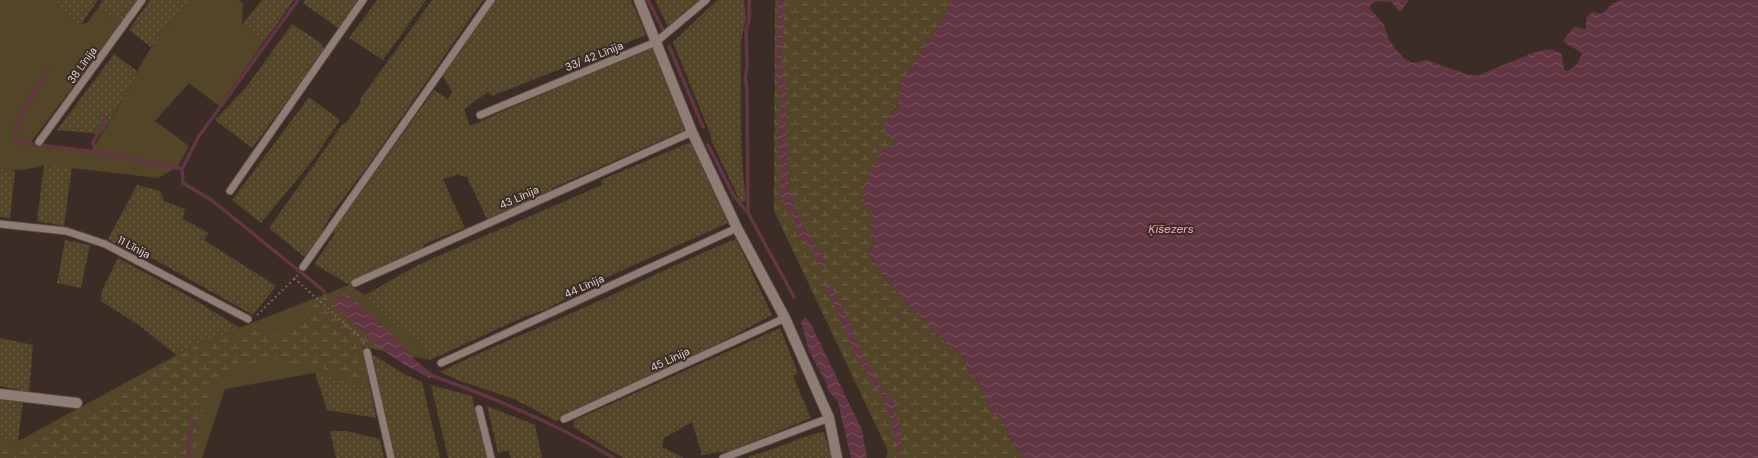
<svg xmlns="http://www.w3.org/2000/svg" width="1758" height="458" font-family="'DM Sans',sans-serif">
  <defs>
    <pattern id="wetland-marsh" width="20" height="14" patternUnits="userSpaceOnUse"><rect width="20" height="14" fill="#534528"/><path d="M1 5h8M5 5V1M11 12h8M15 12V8" fill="none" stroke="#6b5f46"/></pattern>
    <pattern id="garden-dots" width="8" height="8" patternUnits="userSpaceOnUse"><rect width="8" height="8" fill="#534528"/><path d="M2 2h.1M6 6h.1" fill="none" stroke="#6b5f46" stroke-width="1.8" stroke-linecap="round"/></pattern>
    <pattern id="water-waves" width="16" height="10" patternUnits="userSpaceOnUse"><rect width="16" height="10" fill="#623642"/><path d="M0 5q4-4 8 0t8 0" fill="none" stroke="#78525c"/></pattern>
  </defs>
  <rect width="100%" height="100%" fill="#3c2c26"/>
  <!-- grass -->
  <path fill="#534528" d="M 0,0 L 57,0 L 61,14 L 81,24 L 87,23 L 98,8 L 121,23 L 31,142 L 91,152 L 134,81 C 144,51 168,27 187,3 L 187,0 L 238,0 L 243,3 L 242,25 L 264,42 L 219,106 L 189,83 L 155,121 L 189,146 L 178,166 L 159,178 L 44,165 C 29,170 16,171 0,169 Z
    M 349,285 L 365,295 L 372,303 L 421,347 L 430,360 L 363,347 L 370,387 L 315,373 L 225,389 L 202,458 L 0,458 L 0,439 L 18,441 L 195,345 Z"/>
  <!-- wetland -->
  <path fill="url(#wetland-marsh)" d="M 775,0 L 949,0 L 949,8 L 900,84 L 900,95 L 898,105 L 892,111 L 888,136 L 893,137 L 896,143 L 892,146 L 870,209 L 873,211 C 872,216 870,222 870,227 C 870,241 879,237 868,254 L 872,261 L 877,264 L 882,275 L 913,311 L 921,316 L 931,330 L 965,358 L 967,369 L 979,381 L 992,413 L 1000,416 L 1013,444 L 1022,454 L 1023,458 L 886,458 L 888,451 L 774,211 Z
    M 324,291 L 335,300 L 334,305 L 378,347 L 357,343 L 366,382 L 316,366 L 266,359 L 248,365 L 231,373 L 211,389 L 198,427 L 194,458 L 0,458 L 0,448 L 32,447 L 29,446 C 45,432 75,413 96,409 L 97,404 L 140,376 L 195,346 L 256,330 C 266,331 275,336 285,335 L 292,324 L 300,322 L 322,296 Z"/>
  <!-- garden -->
  <path fill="url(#garden-dots)" d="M 57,0 L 98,0 L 81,24 L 61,14 Z
    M 103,0 L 137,0 L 121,23 L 98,8 Z
    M 150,0 L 187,0 L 187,3 L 151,47 L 129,30 Z
    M 262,0 L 294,0 L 264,42 L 242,25 Z
    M 305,0 L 358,0 L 338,28 L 303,3 Z
    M 377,0 L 426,0 L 383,60 L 349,38 Z
    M 432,0 L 483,0 L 365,170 L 336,208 L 323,228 L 323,234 L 306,258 L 269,228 L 342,125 L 346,123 L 361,102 L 359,101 Z
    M 495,0 L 631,0 L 646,35 L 492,96 L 488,92 L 464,109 L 470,126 L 651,46 L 687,129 L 553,188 L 552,191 L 487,219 L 467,177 L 461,176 L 459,174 L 443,179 L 465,228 L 426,243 L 417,253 L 353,287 L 314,264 L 334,235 L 334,230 L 434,90 L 448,99 L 452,92 L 442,75 Z
    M 655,0 L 699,0 L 669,29 Z
    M 717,0 L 744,0 L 746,18 L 741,41 L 741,118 L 742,164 L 746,200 L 741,203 L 711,140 L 711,136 L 673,42 Z
    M 292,24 L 321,43 L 325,50 L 252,148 L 215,120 L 248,85 Z
    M 114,54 L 137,71 L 134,81 L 101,134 L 57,130 Z
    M 309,97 L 340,120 L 313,160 L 261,223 L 232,200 Z
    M 691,142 L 728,223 L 594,283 L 547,309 L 526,316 L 430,360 L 421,347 L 372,303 L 365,295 L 422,263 L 602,185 L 601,180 Z
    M 44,165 L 72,167 L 64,226 L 37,221 Z
    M 0,169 L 15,171 L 10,218 L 0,217 Z
    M 137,185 L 160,191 L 164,201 L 185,209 L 183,219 L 209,233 L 204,240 L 276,286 L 253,315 L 134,248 L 131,252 L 108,239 Z
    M 736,239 L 772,315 L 724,341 L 556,421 L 514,399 L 460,381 L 440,372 C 486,349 534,330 581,309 C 633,286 683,260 736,239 Z
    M 65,240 L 90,245 L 81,288 L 57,283 Z
    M 118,258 L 192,298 L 240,328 L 195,345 L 176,355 L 140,326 L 101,301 L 102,291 Z
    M 780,328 L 798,373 L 793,376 L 811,418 L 734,450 L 702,455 L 692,422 L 664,438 L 662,447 L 684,458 L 623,458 L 573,427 L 575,420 Z
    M 0,338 L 33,345 L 29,392 L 0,386 Z
    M 372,354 L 404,374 L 422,382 L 440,458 L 395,458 Z
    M 315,373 L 370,387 L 376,418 L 327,410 Z
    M 431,385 L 472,396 L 487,458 L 448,458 Z
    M 0,399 L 23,401 L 18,441 L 0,439 Z
    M 487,406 L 535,425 L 542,458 L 511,458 L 508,450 L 498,453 Z
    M 330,431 L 346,431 L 380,439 L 384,458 L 336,458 Z
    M 824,432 L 832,458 L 749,458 L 749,456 C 775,451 798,436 824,432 Z"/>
  <!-- water -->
  <path fill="url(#water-waves)" d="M 778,0 L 785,0 L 782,57 L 782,69 L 788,96 L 786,105 L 788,182 C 794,212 812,237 826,263 L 824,268 L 822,269 L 811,248 L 799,236 L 793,219 L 781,198 L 780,189 L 781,174 L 778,147 L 781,95 L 775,77 L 777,65 L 775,44 L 778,37 Z
    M 949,0 L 1409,0 L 1400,12 L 1391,2 L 1376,1 L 1369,7 L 1384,25 L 1389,40 L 1403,58 L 1413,63 L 1426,60 L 1469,75 L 1479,75 L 1535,52 L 1550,49 L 1561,53 L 1564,69 L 1567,71 L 1577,64 L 1582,54 C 1576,48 1569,47 1563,41 L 1574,27 L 1586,29 L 1586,18 L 1592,12 L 1602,14 L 1613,3 L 1622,0 L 1758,0 L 1758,458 L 1023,458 L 1022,454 L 1013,444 L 1000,416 L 992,413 L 979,381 L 967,369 L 965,358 L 931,330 L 921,316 L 913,311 L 882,275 L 877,264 L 872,261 L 868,254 C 879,238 870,241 870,227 C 870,222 872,216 873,211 L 865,208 L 862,192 L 881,149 L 892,146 L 896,143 L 893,137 L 888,136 L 885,132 L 885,122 L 898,105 L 900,84 L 949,8 Z
    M 830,283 L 853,328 L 855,339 L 882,389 L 897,405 L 894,413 C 904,425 901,444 900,458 L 897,458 L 898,452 L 891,420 L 881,394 L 860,364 L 826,287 Z
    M 343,294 L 348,295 L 397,339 L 416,361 L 434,375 L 430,378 L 405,365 L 378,347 L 334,305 L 335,300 Z
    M 805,317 L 810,322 L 862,430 L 867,458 L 851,458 L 838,402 L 829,392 L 826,383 L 809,351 L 801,322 Z"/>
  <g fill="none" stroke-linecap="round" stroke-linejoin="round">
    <!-- stream -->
    <path stroke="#623642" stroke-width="3.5" d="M 298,0 L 199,136 L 182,169 L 183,183 L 210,199 L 324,291
      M 648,0 L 663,30
      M 749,0 L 749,20 L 746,30 L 747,67 L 745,79 L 747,88 L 748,213 L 794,297
      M 669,46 L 703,127
      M 48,70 L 23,111 L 13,133 L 17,142 L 96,152
      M 106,117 L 93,143 L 96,152 L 182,169
      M 708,145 L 734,196 L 748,213
      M 433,376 C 495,398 557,424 614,458
      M 187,458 L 192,420"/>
    <!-- lane casing -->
    <g stroke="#574a44" stroke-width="9">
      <path id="lane" d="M 480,115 L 656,42 L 706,0
        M 39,142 L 142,0
        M 230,191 L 363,0
        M 0,224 L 66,231 L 105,244 L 248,319
        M 303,267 L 491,0
        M 355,283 L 692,132
        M 367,352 L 391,458
        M 441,363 L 737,228
        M 479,409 L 491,458
        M 564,419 L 785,318
        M 723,458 L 829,418"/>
    </g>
    <!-- street casing -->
    <g stroke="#574a44" stroke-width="12">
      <path id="street" d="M 639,0 L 692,132 L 737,228 L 785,318 L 829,418 L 837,458
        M 0,394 L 77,403"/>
    </g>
    <!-- path -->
    <path stroke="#72635e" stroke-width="2" stroke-dasharray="2 3" stroke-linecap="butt" d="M 294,278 L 361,338 L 364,344
      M 257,315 L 298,275"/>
    <!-- lane -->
    <use href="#lane" stroke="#8f7c75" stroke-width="7"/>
    <!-- street -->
    <use href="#street" stroke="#8f7c75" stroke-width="10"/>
  </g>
  <g text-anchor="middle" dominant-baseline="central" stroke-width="4" stroke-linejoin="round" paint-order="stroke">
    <!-- street labels -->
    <g font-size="11" fill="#dfd4d0" stroke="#3c2c26">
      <text transform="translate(594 56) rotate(-22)">33/ 42 Līnija</text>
      <text transform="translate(82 65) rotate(-54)">38 Līnija</text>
      <text transform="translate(519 197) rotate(-24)">43 Līnija</text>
      <text transform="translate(134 247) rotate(28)">11 Līnija</text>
      <text transform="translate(584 286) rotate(-24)">44 Līnija</text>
      <text transform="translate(670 359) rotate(-25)">45 Līnija</text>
    </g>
    <!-- water labels -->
    <g font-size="12" font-style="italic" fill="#f9aabd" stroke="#3c2c26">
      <text x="1171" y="229">Ķīšezers</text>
    </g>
  </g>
</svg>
